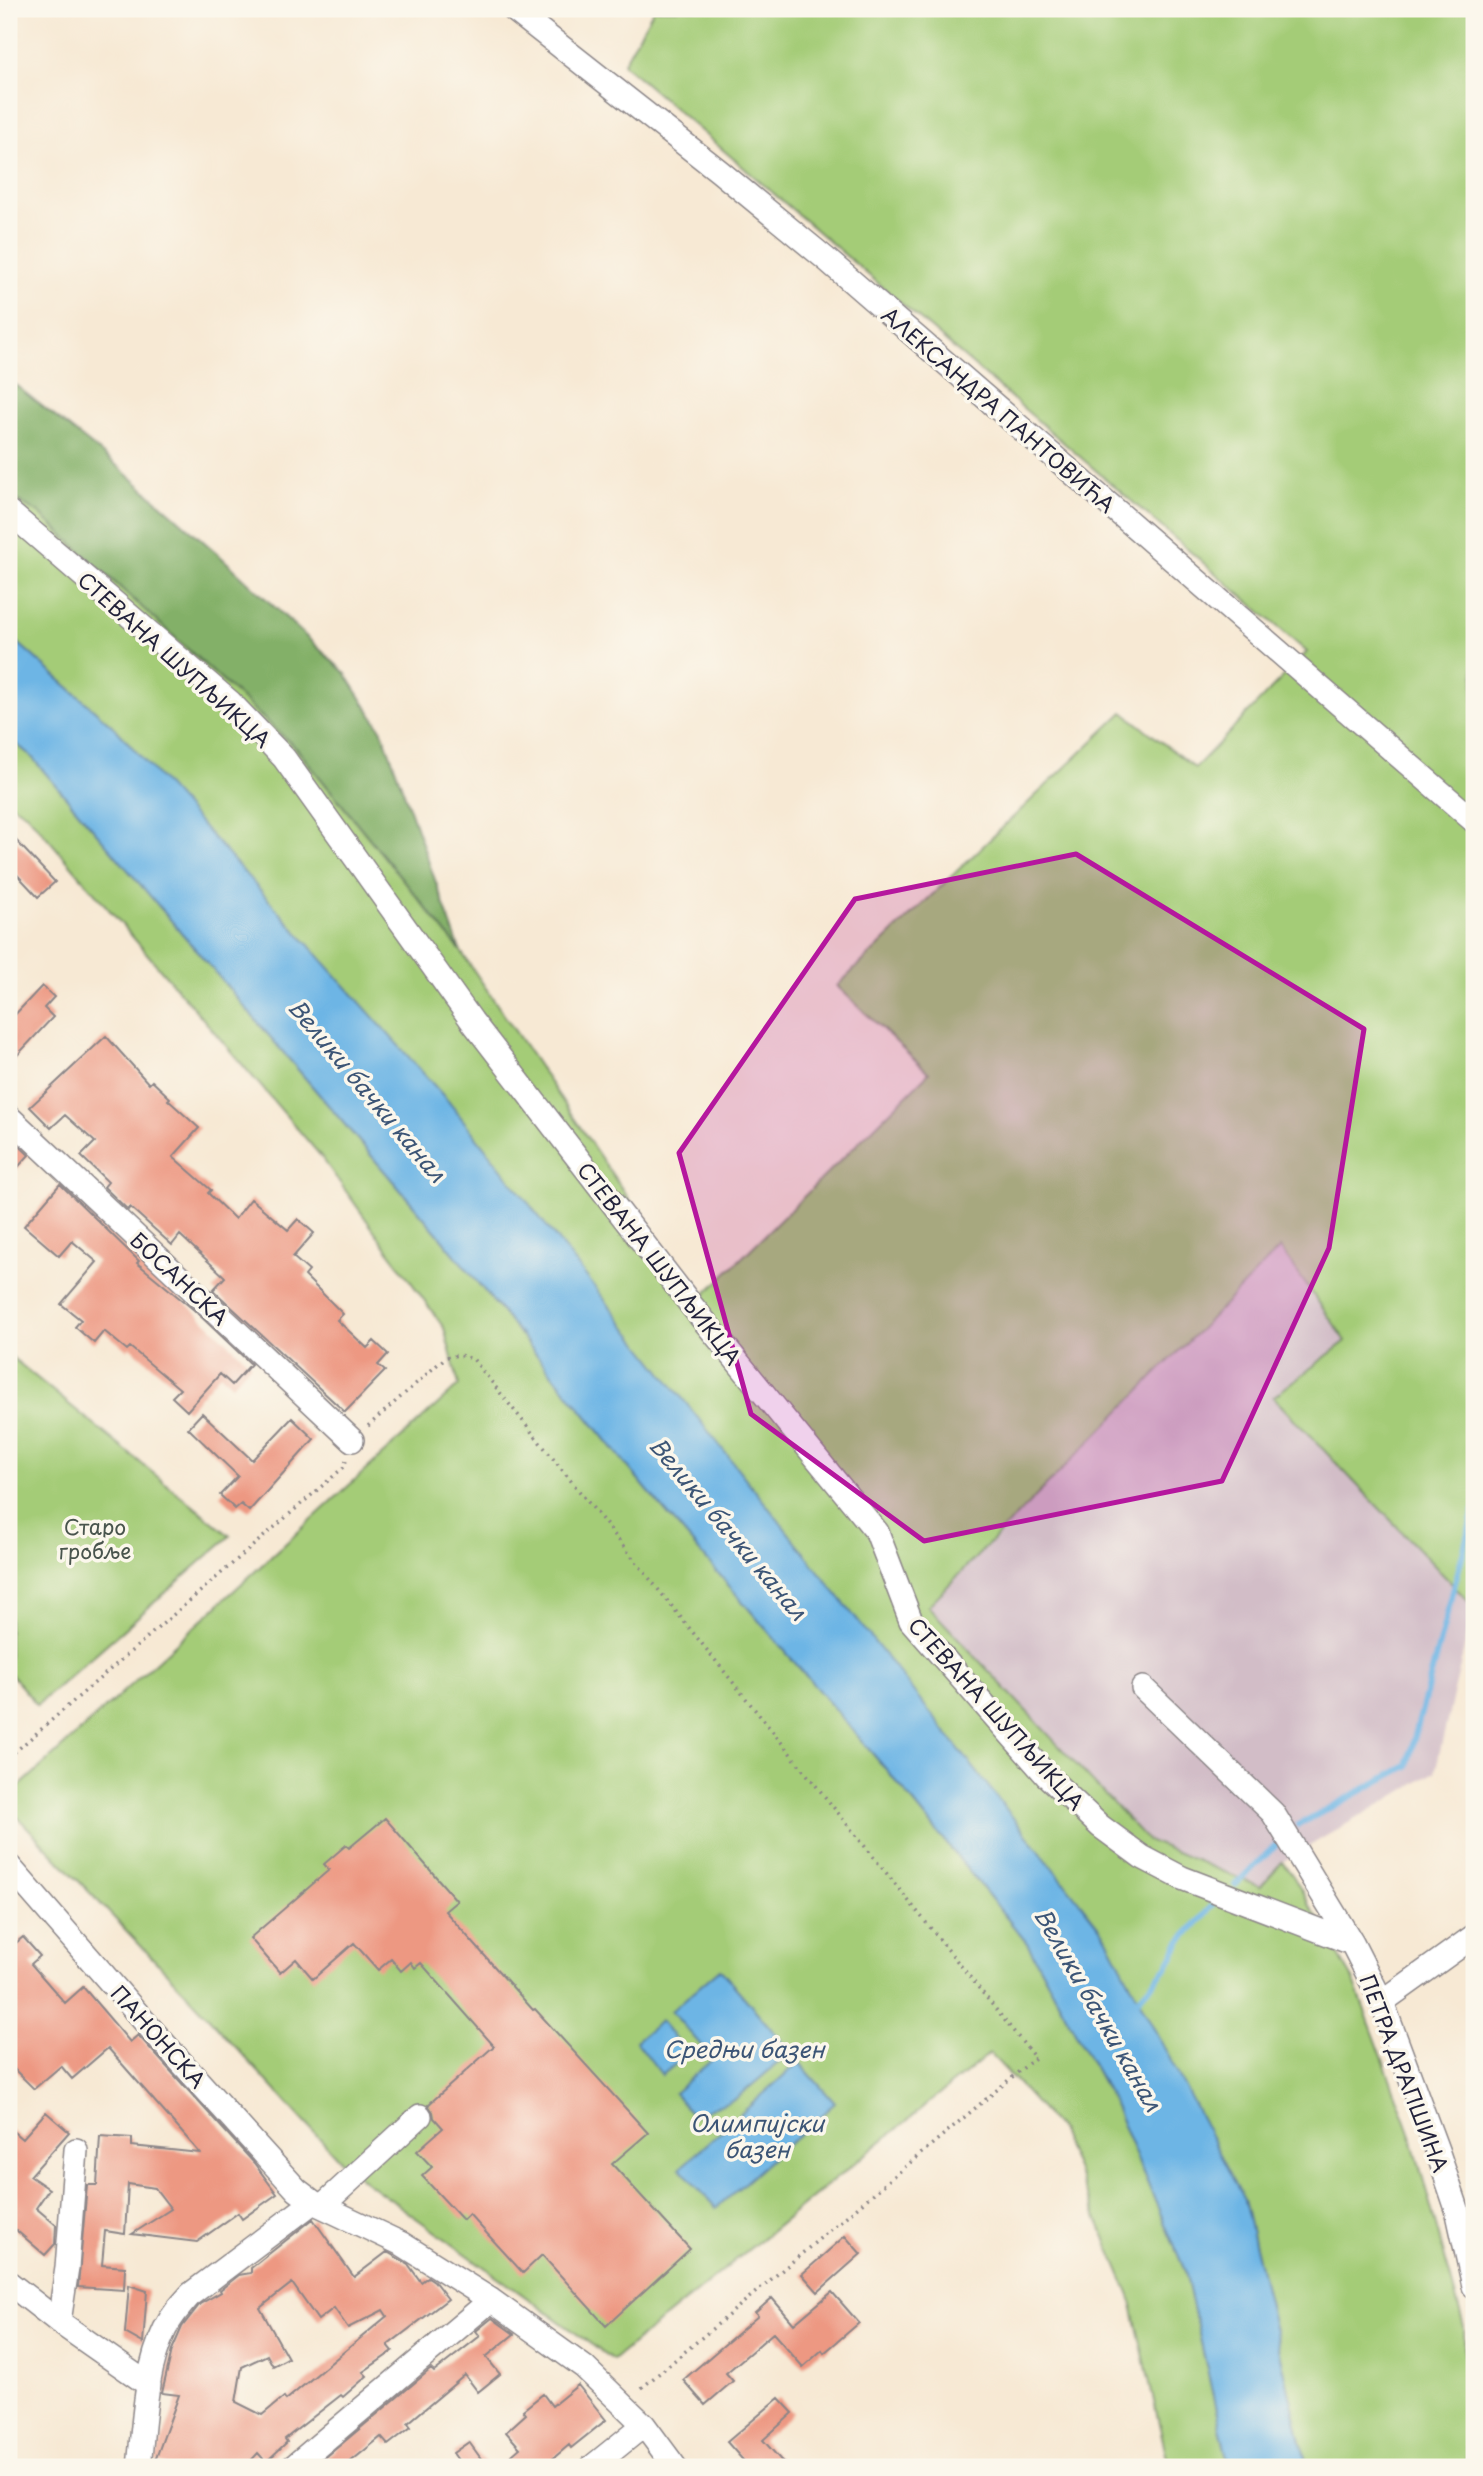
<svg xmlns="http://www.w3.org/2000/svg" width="1483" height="2476" font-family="'Playpen Sans',sans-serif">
  <rect width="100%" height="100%" fill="#fbf7ec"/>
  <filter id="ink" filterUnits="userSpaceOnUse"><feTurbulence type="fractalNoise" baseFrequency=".0143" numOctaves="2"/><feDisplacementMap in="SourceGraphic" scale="14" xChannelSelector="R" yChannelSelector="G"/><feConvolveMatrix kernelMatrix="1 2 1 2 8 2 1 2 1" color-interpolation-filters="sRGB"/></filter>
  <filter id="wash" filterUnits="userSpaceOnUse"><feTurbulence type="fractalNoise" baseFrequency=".00686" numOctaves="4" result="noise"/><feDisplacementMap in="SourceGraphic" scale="28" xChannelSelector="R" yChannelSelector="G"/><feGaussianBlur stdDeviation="1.57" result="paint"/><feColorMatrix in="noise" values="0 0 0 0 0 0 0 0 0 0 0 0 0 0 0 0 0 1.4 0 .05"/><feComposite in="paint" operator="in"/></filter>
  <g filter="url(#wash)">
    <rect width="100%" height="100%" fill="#f7e9d4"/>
    <!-- industrial -->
    <path fill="#d2bdc7" d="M 1280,1248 L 1346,1341 L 1274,1397 L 1474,1606 L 1435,1772 L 1282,1862 L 1260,1887 L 1147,1840 L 928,1606 Z"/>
    <!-- green -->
    <path fill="#a4cc77" stroke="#637759" stroke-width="2" d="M 654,9 L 1474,9 L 1474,1607 L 1273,1397 L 1346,1341 L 1280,1248 L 928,1606 L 1147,1840 L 1260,1887 L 1282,1862 L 1293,1876 L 1354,1981 L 1411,2135 L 1464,2327 L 1467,2467 L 1307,2467 L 1244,2200 L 117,730 L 9,635 L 9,495 L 39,513 L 297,749 L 460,950 L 698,1301 L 929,1073 L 837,986 L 1123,712 L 1195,768 L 1307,652 L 623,64 Z
      M 9,738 L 31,756 L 438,1234 L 648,1491 L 902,1788 L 1027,1943 L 1113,2102 L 1185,2271 L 1229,2467 L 1169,2467 L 1130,2296 L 1059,2129 L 990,2053 L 613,2360 L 347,2168 L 186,1993 L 9,1808 L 9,1796 L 459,1385 L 444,1328 L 320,1155 L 27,814 L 9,803 Z
      M 9,1355 L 230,1536 L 37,1705 L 9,1672 Z"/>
    <!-- forest -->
    <path fill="#83b068" stroke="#526952" stroke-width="2" d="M 9,380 L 120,468 L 218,554 L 345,673 L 382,731 L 460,950 L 297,749 L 39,513 L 9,495 Z"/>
    <!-- water -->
    <path fill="#6db5e5" stroke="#486c90" stroke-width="2" d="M 9,635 L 117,730 L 448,1101 L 1104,1933 L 1244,2200 L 1307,2467 L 1229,2467 L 1185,2271 L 1113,2102 L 1027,1943 L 902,1788 L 648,1491 L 438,1234 L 31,756 L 9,738 Z
      M 720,1969 L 791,2052 L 737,2098 L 693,2116 L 674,2093 L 713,2059 L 671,2011 Z
      M 661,2021 L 688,2054 L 662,2075 L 636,2041 Z
      M 799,2062 L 835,2103 L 716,2208 L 680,2168 Z"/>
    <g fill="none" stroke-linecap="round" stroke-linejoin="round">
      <!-- stream -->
      <path stroke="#6db5e5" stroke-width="6" d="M 1298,1825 L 1407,1766 L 1474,1511
        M 1235,1885 L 1278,1843
        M 1133,2005 L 1167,1967 L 1180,1942 L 1212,1906"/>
    </g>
    <g id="blocks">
      <!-- building -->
      <path fill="#ed9882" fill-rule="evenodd" d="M 9,833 L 55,882 L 38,897 L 9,866 Z
        M 42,986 L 54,997 L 44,1008 L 53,1017 L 9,1064 L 9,1021 Z
        M 106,1036 L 149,1084 L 152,1081 L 170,1098 L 168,1100 L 199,1128 L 173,1157 L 211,1190 L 208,1193 L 235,1219 L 251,1199 L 288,1230 L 298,1219 L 314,1233 L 293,1257 L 309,1271 L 305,1276 L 343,1314 L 337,1320 L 367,1348 L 374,1341 L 388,1354 L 378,1365 L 385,1371 L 345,1412 L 213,1290 L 225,1277 L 180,1235 L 172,1245 L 130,1207 L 128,1210 L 104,1187 L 108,1182 L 81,1156 L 95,1142 L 65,1115 L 51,1128 L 30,1107 Z
        M 9,1136 L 29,1155 L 9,1177 Z
        M 60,1184 L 139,1261 L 137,1263 L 194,1310 L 251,1364 L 232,1385 L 220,1374 L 187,1411 L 172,1397 L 180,1389 L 130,1347 L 127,1350 L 104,1331 L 94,1343 L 75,1327 L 81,1320 L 61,1304 L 97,1262 L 72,1241 L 59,1256 L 24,1226 Z
        M 202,1413 L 252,1460 L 292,1418 L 314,1439 L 249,1511 L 241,1504 L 235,1509 L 220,1495 L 238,1476 L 188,1428 Z
        M 385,1818 L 457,1901 L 445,1911 L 533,2010 L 535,2009 L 648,2133 L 612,2164 L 690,2249 L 606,2326 L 542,2255 L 523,2273 L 469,2214 L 463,2220 L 422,2176 L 432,2167 L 417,2151 L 443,2128 L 434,2118 L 433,2112 L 428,2105 L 494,2046 L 421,1963 L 415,1968 L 411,1962 L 401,1971 L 391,1959 L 378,1970 L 354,1943 L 313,1979 L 296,1959 L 280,1973 L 250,1938 L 329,1870 L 324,1864 L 346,1845 L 349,1848 Z
        M 23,1937 L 40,1956 L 31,1964 L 65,2003 L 83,1987 L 130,2042 L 138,2035 L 254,2163 L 277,2194 L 242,2219 L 238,2213 L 197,2242 L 132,2234 L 171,2209 L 155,2188 L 128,2184 L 125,2234 L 105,2231 L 102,2265 L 125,2267 L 124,2290 L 78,2287 L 87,2185 L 97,2185 L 100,2136 L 132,2138 L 132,2146 L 200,2153 L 108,2048 L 72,2079 L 61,2066 L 34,2089 L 9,2064 L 9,1949 Z
        M 46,2112 L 69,2132 L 30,2176 L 49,2189 L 36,2208 L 56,2225 L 55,2244 L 45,2255 L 9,2224 L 9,2128 L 22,2139 Z
        M 313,2219 L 354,2277 L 387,2252 L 408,2264 L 421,2282 L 428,2277 L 434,2281 L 448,2299 L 388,2345 L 393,2351 L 363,2372 L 367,2376 L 343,2397 L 341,2395 L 285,2439 L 287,2442 L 266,2462 L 258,2453 L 245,2467 L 171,2467 L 155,2461 L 179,2395 L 162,2393 L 172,2350 L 182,2327 L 200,2304 L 221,2292 L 220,2290 L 239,2275 L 251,2273 L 251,2268 ZM 292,2283 L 318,2320 L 334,2308 L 348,2328 L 383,2310 L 387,2316 L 286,2400 L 284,2397 L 262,2415 L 236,2402 L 242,2367 L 267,2355 L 273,2366 L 288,2358 L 260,2308 Z
        M 845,2236 L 861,2254 L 818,2292 L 802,2274 Z
        M 129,2285 L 147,2291 L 143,2343 L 125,2333 Z
        M 832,2292 L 859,2323 L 824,2353 L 822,2350 L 803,2367 L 773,2333 L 726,2373 L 733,2381 L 705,2405 L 683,2380 L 758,2316 L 755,2313 L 772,2298 L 794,2324 Z
        M 492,2318 L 514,2334 L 486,2357 L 500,2374 L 478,2392 L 465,2375 L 408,2423 L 411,2427 L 388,2445 L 381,2437 L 344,2467 L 314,2467 L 431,2369 L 434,2372 L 480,2336 L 476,2331 Z
        M 578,2385 L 606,2420 L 571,2448 L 569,2445 L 543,2467 L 498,2467 L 520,2448 L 506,2432 L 526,2414 L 523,2410 L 543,2394 L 552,2406 Z
        M 779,2398 L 793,2413 L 763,2440 L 787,2467 L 749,2467 L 727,2442 Z
        M 469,2442 L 487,2467 L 463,2467 L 453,2453 Z"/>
    </g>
  </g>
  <g filter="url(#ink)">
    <use href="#blocks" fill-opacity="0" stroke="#8c8688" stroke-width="2"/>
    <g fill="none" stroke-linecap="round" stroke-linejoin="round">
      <!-- minor casing -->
      <g stroke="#8c8688" stroke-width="26">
        <path id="minor" d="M 513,9 L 719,171 L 826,259 L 1474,821
          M 9,512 L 230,702 L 284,758 L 472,1021 L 692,1306 L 877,1532 L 911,1621 L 1047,1776 L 1100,1826 L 1142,1857 L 1182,1878 L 1352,1943
          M 9,1117 L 352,1440
          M 1143,1688 L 1273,1813 L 1352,1943 L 1382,2002 L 1437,2150 L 1457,2209 L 1474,2286
          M 9,1866 L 151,2029 L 297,2190 L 313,2202 L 402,2244 L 491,2300 L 584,2367 L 644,2425 L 675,2467
          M 1382,2002 L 1474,1936
          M 76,2150 L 67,2268 L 59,2322 L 149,2385
          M 322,2206 L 420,2116
          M 9,2283 L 59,2322
          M 139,2467 C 144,2422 145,2370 165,2329 C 172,2315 181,2305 191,2294 L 313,2202
          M 293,2467 L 491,2300
          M 592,2467 L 644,2425"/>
      </g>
      <!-- path -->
      <path stroke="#8c8688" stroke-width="3.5" stroke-dasharray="2 5" stroke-linecap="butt" d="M 9,14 L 13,9
        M 368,1426 L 446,1357 L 459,1355 L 473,1359 L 1035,2058 L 638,2391
        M 9,1757 L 344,1467 L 346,1461"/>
      <!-- minor -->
      <use href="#minor" stroke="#fff" stroke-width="23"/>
    </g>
  </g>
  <!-- marked area -->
  <path fill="#b5179e" fill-opacity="0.2" stroke="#b5179e" stroke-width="5" stroke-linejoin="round" d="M 1076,854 L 1364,1029 L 1329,1248 L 1222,1481 L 924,1541 L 751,1414 L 679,1153 L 855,899 Z"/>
  <g text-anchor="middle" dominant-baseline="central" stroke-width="7" stroke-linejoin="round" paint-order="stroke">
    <!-- street labels -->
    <g font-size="21" fill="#22223b" stroke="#fbf7ec">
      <text transform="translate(999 409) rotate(41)">АЛЕКСАНДРА ПАНТОВИЋА</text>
      <text transform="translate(175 659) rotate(42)">СТЕВАНА ШУПЉИКЦА</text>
      <text transform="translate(660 1263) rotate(52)">СТЕВАНА ШУПЉИКЦА</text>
      <text transform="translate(180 1278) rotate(43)">БОСАНСКА</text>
      <text transform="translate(997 1713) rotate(48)">СТЕВАНА ШУПЉИКЦА</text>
      <text transform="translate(159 2036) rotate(48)">ПАНОНСКА</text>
      <text transform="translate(1405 2073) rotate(69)">ПЕТРА ДРАПШИНА</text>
    </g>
    <!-- park labels -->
    <g font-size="21" fill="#49554d" stroke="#fbf7ec">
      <text x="95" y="1526">Старо<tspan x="95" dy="24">гробље</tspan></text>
    </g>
    <!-- water labels -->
    <g font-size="23" font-style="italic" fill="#3c5576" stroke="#fbf7ec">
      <text transform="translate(368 1090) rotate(50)">Велики бачки канал</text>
      <text transform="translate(729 1528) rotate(50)">Велики бачки канал</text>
      <text transform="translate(1099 2009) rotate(60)">Велики бачки канал</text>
      <text x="744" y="2048">Средњи базен</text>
      <text x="757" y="2122">Олимпијски<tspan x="757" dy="26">базен</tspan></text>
    </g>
  </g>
  <!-- margin -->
  <rect width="1483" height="2476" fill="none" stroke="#fbf7ec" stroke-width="35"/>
</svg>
